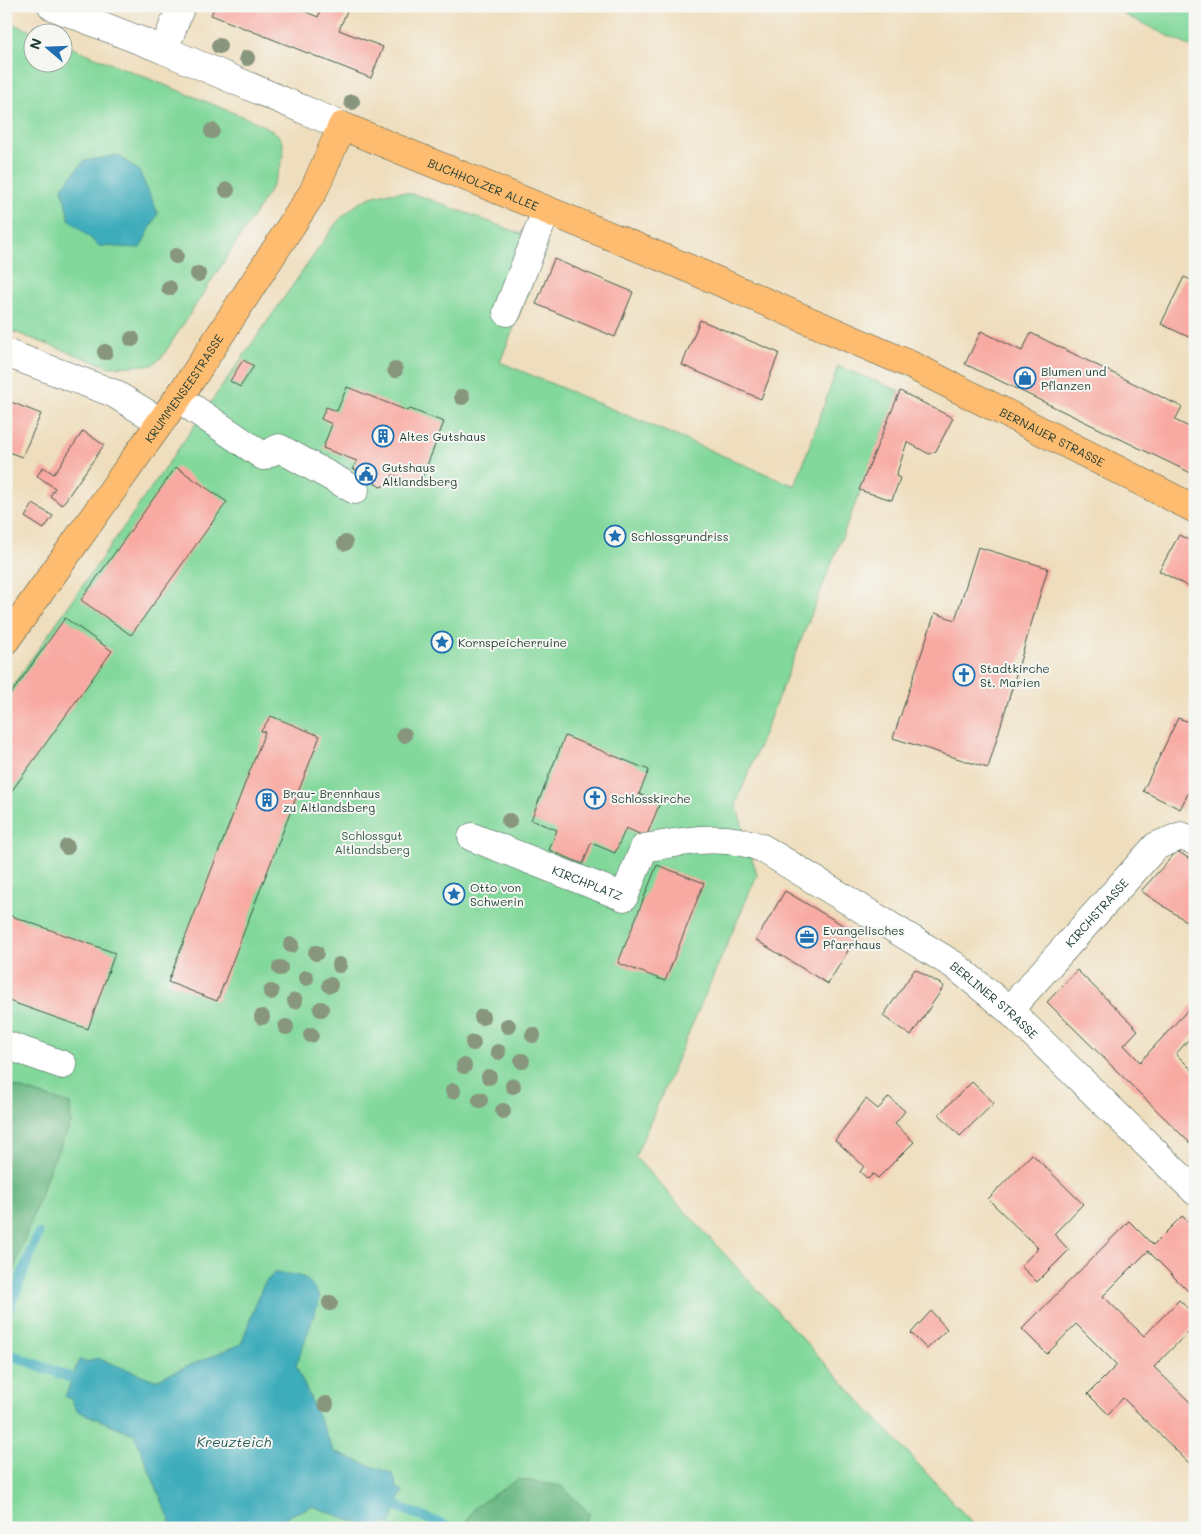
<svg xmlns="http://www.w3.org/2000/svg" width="1201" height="1534" font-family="Mali,sans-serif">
  <rect width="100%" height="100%" fill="#f6f6f2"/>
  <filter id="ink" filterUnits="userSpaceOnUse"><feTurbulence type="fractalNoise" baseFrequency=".02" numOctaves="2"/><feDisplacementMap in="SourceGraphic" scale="10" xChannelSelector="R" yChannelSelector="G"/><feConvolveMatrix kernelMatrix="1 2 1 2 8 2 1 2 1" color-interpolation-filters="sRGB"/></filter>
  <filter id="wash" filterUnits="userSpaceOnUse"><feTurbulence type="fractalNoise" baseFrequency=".0096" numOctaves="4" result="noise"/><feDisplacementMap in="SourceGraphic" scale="20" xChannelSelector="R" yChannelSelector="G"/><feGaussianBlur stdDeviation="1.12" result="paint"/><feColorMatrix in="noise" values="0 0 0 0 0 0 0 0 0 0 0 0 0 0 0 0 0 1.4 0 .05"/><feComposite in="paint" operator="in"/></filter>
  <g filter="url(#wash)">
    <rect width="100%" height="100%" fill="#efdebd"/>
    <!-- green -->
    <path fill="#82d89b" stroke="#508a68" d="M 1123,6 L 1195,6 L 1195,49 L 1125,15 Z
      M 6,21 L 34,32 L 32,62 L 62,62 L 63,44 L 254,121 C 261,125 272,129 278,135 C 292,150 276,177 269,192 L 162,357 L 152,365 L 109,367 L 6,329 Z
      M 402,192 L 421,196 L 548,244 L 500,362 L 795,486 L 838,366 L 900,391 L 736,804 L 757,875 L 635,1157 L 977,1528 L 6,1528 L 6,695 L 337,222 C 361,199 369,194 402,192 Z"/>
    <!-- forest -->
    <path fill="#69b883" stroke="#447a5c" d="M 6,1084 L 70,1104 L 71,1124 L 51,1165 L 6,1293 Z
      M 518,1479 L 562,1486 L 590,1514 L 583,1528 L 462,1528 L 475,1507 Z"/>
    <!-- water -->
    <path fill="#3eacbb" stroke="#2e7478" d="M 118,155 L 139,171 L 158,213 L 140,248 L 99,246 L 69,219 L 62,187 L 84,161 Z
      M 274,1273 C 300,1275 307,1273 320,1298 L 296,1366 L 334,1452 L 393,1474 L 397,1488 L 403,1491 L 390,1525 L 383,1523 L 371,1528 L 312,1506 L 261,1528 L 168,1528 L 170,1520 L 134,1434 L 77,1411 L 71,1399 L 65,1397 L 79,1360 L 86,1362 L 97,1358 L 155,1380 L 241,1344 L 263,1285 Z"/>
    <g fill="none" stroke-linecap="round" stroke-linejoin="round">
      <!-- stream -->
      <path stroke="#3eacbb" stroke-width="10" d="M 6,1316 L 38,1234
        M 6,1353 L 85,1383
        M 384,1501 L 450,1528"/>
    </g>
    <g id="blocks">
      <!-- building -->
      <path fill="#f8aaa2" d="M 215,6 L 292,6 L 318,17 L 322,6 L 349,6 L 339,30 L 383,47 L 371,78 L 211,15 Z
        M 554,259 L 633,292 L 615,337 L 536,304 Z
        M 1184,277 L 1195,282 L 1195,340 L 1161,324 Z
        M 700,320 L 779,353 L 761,399 L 682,365 Z
        M 981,331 L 1022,351 L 1031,333 L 1182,407 L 1175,420 L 1195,430 L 1195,475 L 965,364 Z
        M 243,360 L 254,366 L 240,387 L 230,381 Z
        M 347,387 L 408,411 L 410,409 L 444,422 L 419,486 L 393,475 L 389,484 L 380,487 L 374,482 L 374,477 L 353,469 L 357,461 L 323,448 L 332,424 L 321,419 L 326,407 L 337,411 Z
        M 900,391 L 953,418 L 936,451 L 929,454 L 907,442 L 896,476 L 900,478 L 892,500 L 859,490 Z
        M 6,400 L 41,414 L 22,457 L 6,451 Z
        M 83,431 L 104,445 L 62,505 L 50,496 L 55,488 L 37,476 L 43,467 L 54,474 Z
        M 176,467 L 227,502 L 131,635 L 81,600 Z
        M 33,504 L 53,516 L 44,529 L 25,517 Z
        M 1179,535 L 1195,543 L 1195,590 L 1159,571 Z
        M 978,547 L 1048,568 L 988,768 L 893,738 L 935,613 L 955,620 Z
        M 65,618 L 112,651 L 6,799 L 6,701 Z
        M 271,716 L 320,736 L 217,1001 L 168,982 L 265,732 L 261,731 Z
        M 1178,718 L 1195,724 L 1195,780 L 1180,809 L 1143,791 Z
        M 565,736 L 649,770 L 639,794 L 660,803 L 646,837 L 626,828 L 615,853 L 591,843 L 583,864 L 549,850 L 557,830 L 531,820 Z
        M 1177,851 L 1195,862 L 1195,927 L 1141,891 Z
        M 657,865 L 704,883 L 665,981 L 618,963 Z
        M 785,891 L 858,934 L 828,984 L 756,940 Z
        M 6,914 L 115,953 L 88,1029 L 6,1000 Z
        M 915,969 L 944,986 L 911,1036 L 883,1016 Z
        M 1077,970 L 1138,1030 L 1124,1045 L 1140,1062 L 1195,1002 L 1195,1032 L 1176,1054 L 1195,1073 L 1195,1148 L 1047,1002 Z
        M 972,1082 L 994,1103 L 960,1136 L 939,1114 Z
        M 889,1097 L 905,1111 L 895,1124 L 914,1142 L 878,1178 L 873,1174 L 868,1179 L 860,1172 L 864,1166 L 835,1140 L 866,1099 L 878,1109 Z
        M 1032,1154 L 1083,1204 L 1054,1234 L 1069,1250 L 1037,1282 L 1021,1266 L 1038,1248 L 988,1199 Z
        M 1182,1216 L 1195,1228 L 1195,1298 L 1148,1251 L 1103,1296 L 1144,1336 L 1179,1300 L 1195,1315 L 1195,1325 L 1154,1367 L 1195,1407 L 1195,1469 L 1123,1398 L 1108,1414 L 1088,1394 L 1117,1365 L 1076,1324 L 1047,1354 L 1022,1329 L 1129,1221 L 1153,1245 Z
        M 931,1311 L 947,1329 L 927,1349 L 911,1333 Z"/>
    </g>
  </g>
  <g filter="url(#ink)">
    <use href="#blocks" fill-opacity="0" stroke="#3e5549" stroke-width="1"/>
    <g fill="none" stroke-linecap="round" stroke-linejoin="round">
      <!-- minor casing -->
      <g stroke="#3e5549" stroke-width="29">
        <g id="minor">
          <path d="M 52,6 L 164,50 L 342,126"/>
          <path d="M 164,50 L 181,6"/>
          <path d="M 507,312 L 546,211"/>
          <path d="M 6,353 L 113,393 L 161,422"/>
          <path d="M 178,398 L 263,456 L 279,448 L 355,490"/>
          <path id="s1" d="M 472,837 L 624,897 L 644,848 C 683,841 725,833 762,848 L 954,965 L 1009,1010 L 1195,1191"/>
          <path id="s2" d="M 1009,1010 L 1156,846 L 1181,836 L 1195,841"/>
          <path d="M 6,1045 L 63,1065"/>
        </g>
      </g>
      <!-- major casing -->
      <g stroke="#3e5549" stroke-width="29">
        <g id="major">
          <path id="s3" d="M 6,640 L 192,378 L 313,192 L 342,126 L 683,266 L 911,365 L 1195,509"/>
        </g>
      </g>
      <!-- minor -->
      <use href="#minor" stroke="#fff" stroke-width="28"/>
      <!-- major -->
      <use href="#major" stroke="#febc70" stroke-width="28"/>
    </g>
    <!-- trees -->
    <g fill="#88967d">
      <circle cx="219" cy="46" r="8"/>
      <circle cx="247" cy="58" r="8"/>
      <circle cx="352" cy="102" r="8"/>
      <circle cx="212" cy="131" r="8"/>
      <circle cx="227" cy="190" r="8"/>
      <circle cx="176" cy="256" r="8"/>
      <circle cx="198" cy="274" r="8"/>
      <circle cx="169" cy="288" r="8"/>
      <circle cx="132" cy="339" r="8"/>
      <circle cx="105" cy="352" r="8"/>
      <circle cx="395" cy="370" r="8"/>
      <circle cx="462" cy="397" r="8"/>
      <circle cx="345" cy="543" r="8"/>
      <circle cx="404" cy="735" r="8"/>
      <circle cx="509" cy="821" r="8"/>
      <circle cx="67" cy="847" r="8"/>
      <circle cx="291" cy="945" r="8"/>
      <circle cx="316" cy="953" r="8"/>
      <circle cx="339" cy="965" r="8"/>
      <circle cx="280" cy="968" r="8"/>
      <circle cx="306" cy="978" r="8"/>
      <circle cx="330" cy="985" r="8"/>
      <circle cx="271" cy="992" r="8"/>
      <circle cx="295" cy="1001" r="8"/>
      <circle cx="321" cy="1009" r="8"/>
      <circle cx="262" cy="1017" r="8"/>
      <circle cx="482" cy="1017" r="8"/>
      <circle cx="508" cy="1026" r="8"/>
      <circle cx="286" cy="1027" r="8"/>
      <circle cx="311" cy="1035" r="8"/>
      <circle cx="533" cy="1035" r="8"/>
      <circle cx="473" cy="1043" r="8"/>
      <circle cx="498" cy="1052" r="8"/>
      <circle cx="522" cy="1061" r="8"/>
      <circle cx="464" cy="1066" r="8"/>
      <circle cx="489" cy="1077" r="8"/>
      <circle cx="513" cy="1086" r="8"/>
      <circle cx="453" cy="1091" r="8"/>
      <circle cx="480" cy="1100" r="8"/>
      <circle cx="503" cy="1111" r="8"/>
      <circle cx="330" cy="1303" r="8"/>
      <circle cx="326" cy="1404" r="8"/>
    </g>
  </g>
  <!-- icons -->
  <defs>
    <g id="shop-ring" transform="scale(1.125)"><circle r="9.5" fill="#f6f6f2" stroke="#1f6fb2" stroke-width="1.5"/><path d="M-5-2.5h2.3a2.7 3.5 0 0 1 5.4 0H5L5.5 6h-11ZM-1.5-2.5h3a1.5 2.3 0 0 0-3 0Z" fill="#1f6fb2"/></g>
    <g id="building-ring" transform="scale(1.125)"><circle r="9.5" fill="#f6f6f2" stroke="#1f6fb2" stroke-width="1.5"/><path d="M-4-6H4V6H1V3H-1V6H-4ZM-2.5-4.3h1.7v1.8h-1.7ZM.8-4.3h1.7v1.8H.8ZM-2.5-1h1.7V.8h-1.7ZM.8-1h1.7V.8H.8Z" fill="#1f6fb2"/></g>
    <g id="civic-ring" transform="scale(1.125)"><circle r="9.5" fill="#f6f6f2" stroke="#1f6fb2" stroke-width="1.5"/><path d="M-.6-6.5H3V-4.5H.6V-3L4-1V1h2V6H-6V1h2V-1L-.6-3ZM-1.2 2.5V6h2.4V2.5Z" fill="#1f6fb2"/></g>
    <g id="sight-ring" transform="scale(1.125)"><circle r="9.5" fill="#f6f6f2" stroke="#1f6fb2" stroke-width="1.5"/><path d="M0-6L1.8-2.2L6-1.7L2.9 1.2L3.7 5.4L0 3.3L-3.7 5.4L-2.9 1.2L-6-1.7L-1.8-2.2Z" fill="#1f6fb2"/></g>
    <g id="church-ring" transform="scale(1.125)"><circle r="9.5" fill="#f6f6f2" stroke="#1f6fb2" stroke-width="1.5"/><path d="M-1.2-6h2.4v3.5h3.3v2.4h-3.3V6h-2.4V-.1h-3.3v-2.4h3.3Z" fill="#1f6fb2"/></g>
    <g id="office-ring" transform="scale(1.125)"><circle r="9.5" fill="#f6f6f2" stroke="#1f6fb2" stroke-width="1.5"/><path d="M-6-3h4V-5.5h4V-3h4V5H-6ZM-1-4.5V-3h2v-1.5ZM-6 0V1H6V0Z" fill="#1f6fb2"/></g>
  </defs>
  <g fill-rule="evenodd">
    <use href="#shop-ring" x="1025" y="378"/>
    <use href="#building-ring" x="383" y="436"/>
    <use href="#civic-ring" x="366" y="474"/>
    <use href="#sight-ring" x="615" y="536"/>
    <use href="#sight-ring" x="442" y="642"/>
    <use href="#church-ring" x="964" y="675"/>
    <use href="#church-ring" x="595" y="798"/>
    <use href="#building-ring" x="267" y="800"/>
    <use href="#sight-ring" x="454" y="894"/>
    <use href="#office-ring" x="807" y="937"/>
  </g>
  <g text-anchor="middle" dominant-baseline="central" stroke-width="4" stroke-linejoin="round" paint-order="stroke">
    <!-- street labels -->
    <g font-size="12" fill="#1f3d34" stroke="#f6f6f2">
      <text stroke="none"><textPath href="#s3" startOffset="768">BUCHHOLZER ALLEE</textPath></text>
      <text stroke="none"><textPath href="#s3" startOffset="308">KRUMMENSEESTRASSE</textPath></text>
      <text stroke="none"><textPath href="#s3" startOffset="1391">BERNAUER STRASSE</textPath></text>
      <text stroke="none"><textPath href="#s1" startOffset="124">KIRCHPLATZ</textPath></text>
      <text stroke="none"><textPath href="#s2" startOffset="131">KIRCHSTRASSE</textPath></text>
      <text stroke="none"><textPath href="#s1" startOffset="614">BERLINER STRASSE</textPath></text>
    </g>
    <!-- poi labels -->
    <g font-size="12" fill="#1f3d34" stroke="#f6f6f2" text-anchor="start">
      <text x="1041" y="371">Blumen und<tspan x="1041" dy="14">Pflanzen</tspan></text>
      <text x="399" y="436">Altes Gutshaus</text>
      <text x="382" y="467">Gutshaus<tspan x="382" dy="14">Altlandsberg</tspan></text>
      <text x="631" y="536">Schlossgrundriss</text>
      <text x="458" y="642">Kornspeicherruine</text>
      <text x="980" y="668">Stadtkirche<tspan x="980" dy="14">St. Marien</tspan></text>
      <text x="283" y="793">Brau- Brennhaus<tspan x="283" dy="14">zu Altlandsberg</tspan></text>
      <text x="611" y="798">Schlosskirche</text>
      <text x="470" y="887">Otto von<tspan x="470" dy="14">Schwerin</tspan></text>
      <text x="823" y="930">Evangelisches<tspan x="823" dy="14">Pfarrhaus</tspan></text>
    </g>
    <!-- park labels -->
    <g font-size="12" fill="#335c49" stroke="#f6f6f2">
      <text x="372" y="835">Schlossgut<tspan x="372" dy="14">Altlandsberg</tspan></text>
    </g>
    <!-- water labels -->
    <g font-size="14" font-style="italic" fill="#285e5c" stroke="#f6f6f2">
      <text x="234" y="1441">Kreuzteich</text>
    </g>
  </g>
  <!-- margin -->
  <rect width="1201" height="1534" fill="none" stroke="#f6f6f2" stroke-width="25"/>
  <!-- north arrow -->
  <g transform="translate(48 48) rotate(289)"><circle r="24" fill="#f6f6f2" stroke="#a0aca6"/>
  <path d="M0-4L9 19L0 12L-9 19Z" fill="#1f6fb2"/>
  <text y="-8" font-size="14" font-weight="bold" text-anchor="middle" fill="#1f3d34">N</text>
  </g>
</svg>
